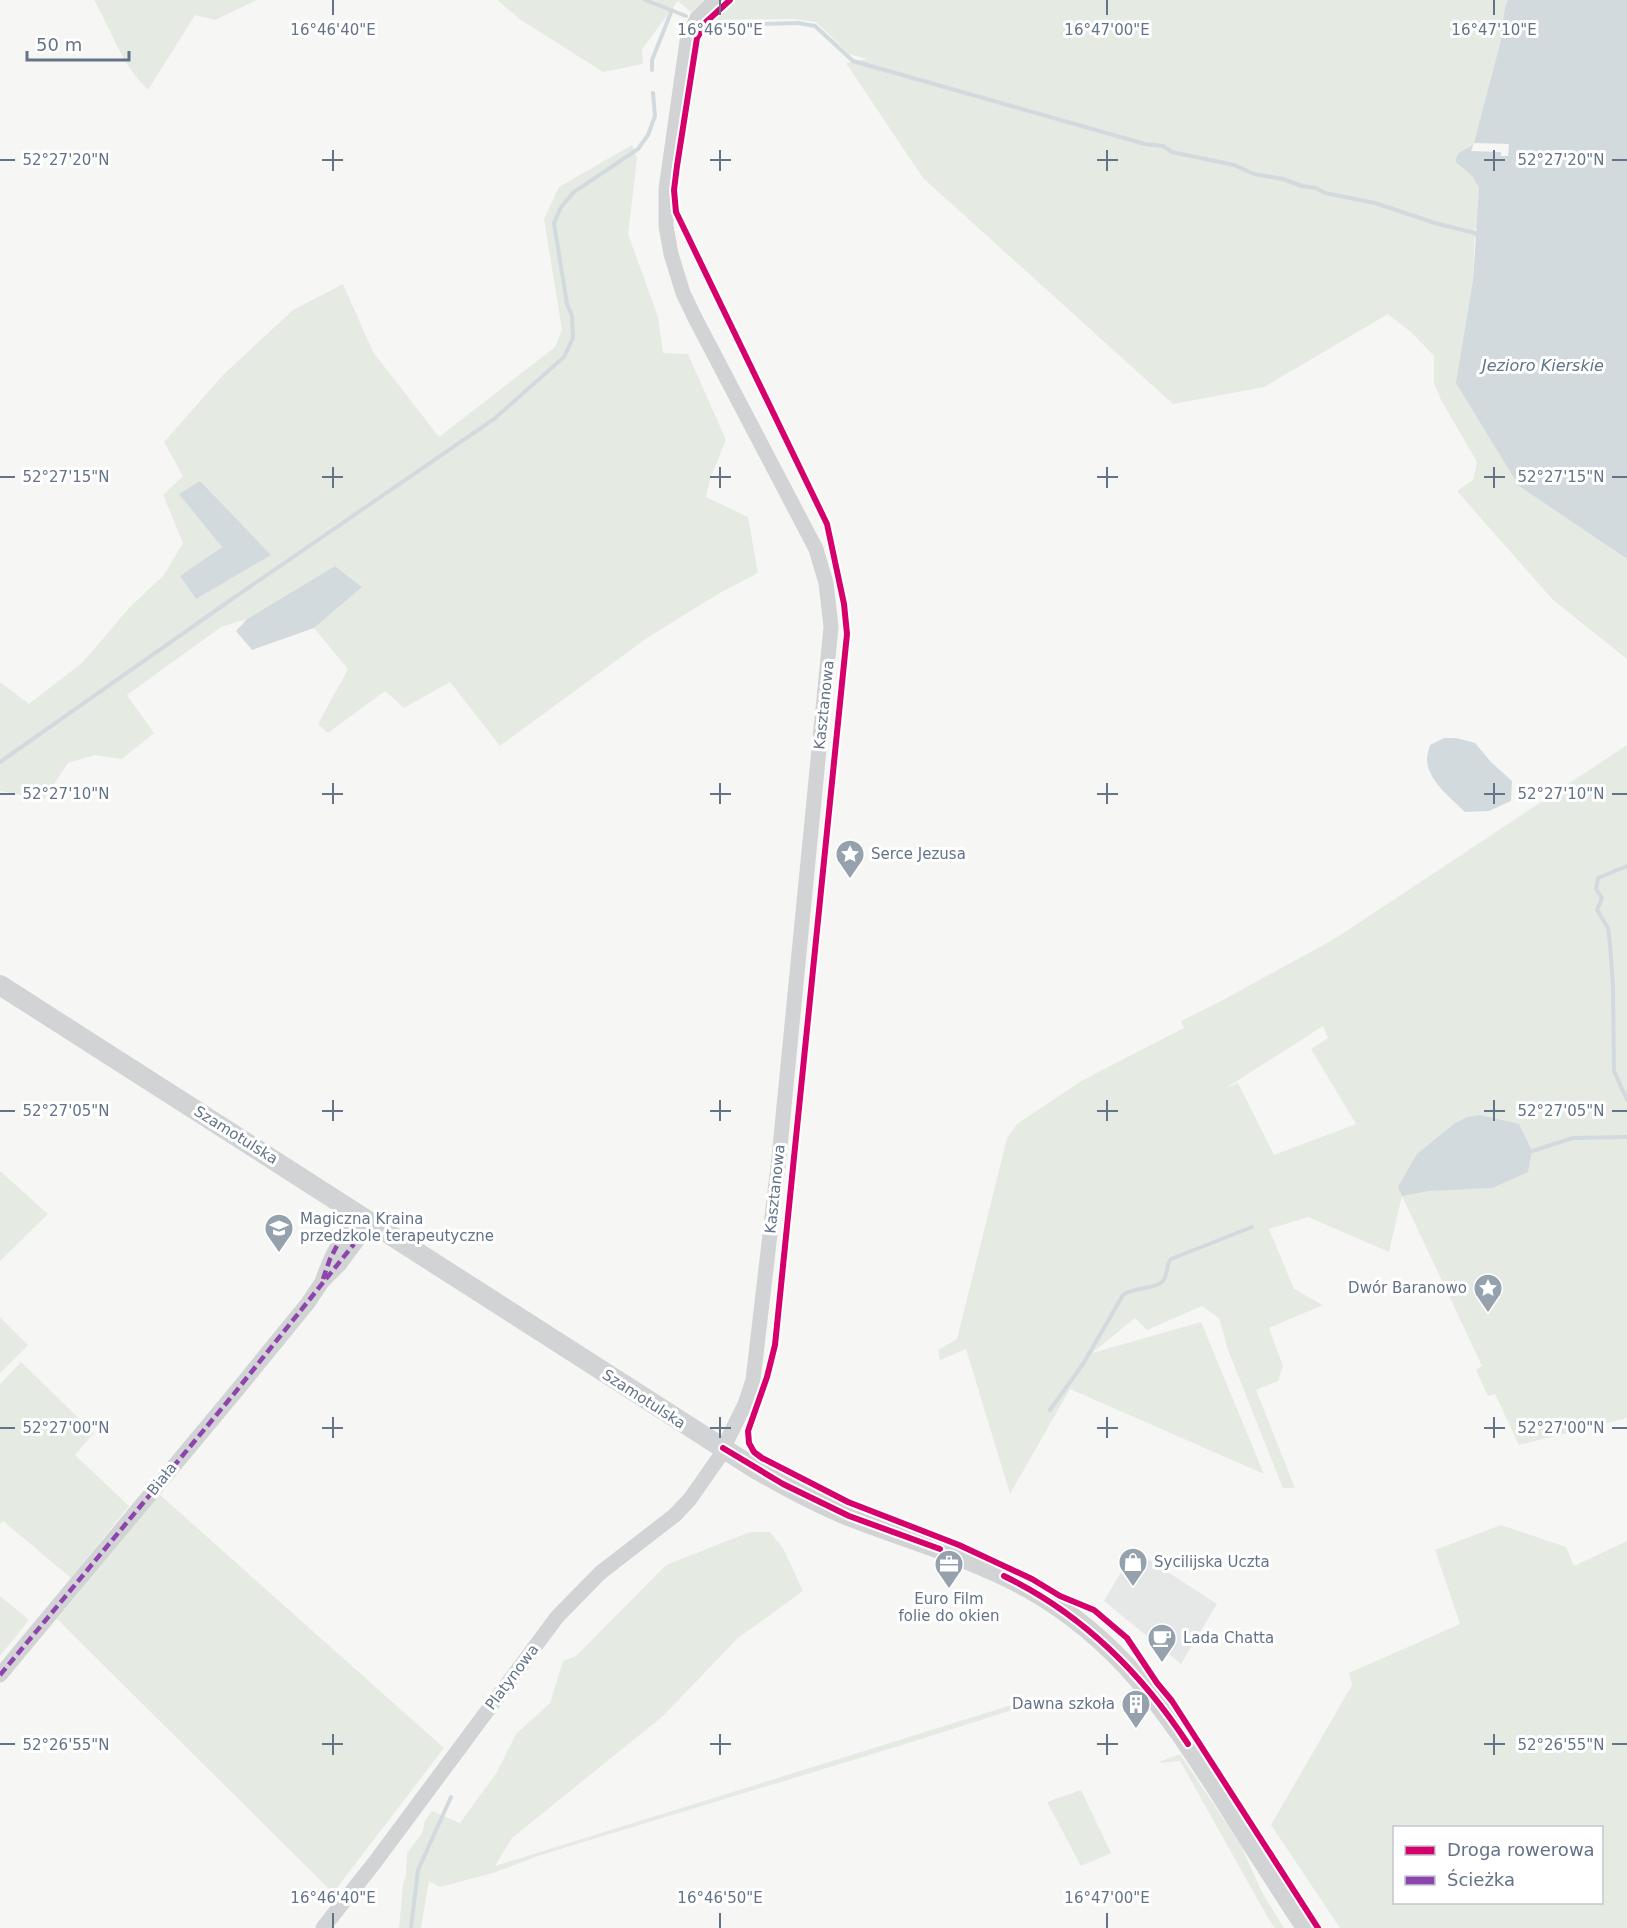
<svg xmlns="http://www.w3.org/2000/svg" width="1627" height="1928" font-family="'DejaVu Sans',sans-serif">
  <rect width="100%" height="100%" fill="#f6f7f5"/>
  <!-- built -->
  <path fill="#e6e8e7" d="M 1134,1550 L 1217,1604 L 1181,1664 L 1104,1601 Z"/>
  <!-- green -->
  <path fill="#e5eae3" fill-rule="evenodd" d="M 94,0 L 257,0 L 215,20 L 195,15 L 148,90 C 120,62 113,33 94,0 Z
    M 497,0 L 704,0 L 691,12 L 678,1 L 642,49 L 643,64 L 603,72 L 521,20 Z
    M 735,0 L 1513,0 L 1501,39 L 1480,229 L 1475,228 L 1473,281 L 1519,486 L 1627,559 L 1627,659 L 1552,599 L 1457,491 L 1473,480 L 1477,462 L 1441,400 L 1434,383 L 1434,356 L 1412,333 L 1388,314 L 1264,387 L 1173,404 L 923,178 L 846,63 L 867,59 L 849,54 L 816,22 L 793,19 L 714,20 Z
    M 632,145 L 637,159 L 628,234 L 658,317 L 663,353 L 688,354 L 726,440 L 710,479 L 706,497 L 748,517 L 758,573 L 718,594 L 647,638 L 500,746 L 450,682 L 404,708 L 385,691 L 328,733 L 318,724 L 348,669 L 314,628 L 362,587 L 335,566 L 247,619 L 221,627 L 127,695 L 154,733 L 122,759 L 95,755 L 68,763 L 44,799 L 0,791 L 0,682 L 29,704 L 83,662 L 129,608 L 164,575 L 183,543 L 163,495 L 183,476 L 164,442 L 224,374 L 293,310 L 343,284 L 373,352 L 439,437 L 555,347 L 562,330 L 544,219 L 559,187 ZM 199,481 L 270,554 L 196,599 L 180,576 L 222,547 Z
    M 1627,745 L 1627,1418 L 1519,1445 L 1495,1394 L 1488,1396 L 1476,1370 L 1482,1366 L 1402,1196 L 1389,1252 L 1308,1217 L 1269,1229 L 1294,1289 L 1323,1305 L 1269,1328 L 1283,1366 L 1278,1381 L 1256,1390 L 1295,1488 L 1283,1488 L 1228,1350 L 1219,1318 L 1202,1306 L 1147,1330 L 1135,1318 L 1092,1353 L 1201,1322 L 1264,1474 L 1070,1389 L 1010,1494 L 966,1349 L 940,1360 L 938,1350 L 957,1339 L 1007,1138 L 1017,1124 L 1083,1080 L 1184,1028 L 1181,1021 L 1221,1001 L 1336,938 ZM 1323,1026 L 1328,1038 L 1311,1049 L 1356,1124 L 1274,1155 L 1238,1083 L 1226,1088 Z
    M 0,1171 L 48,1214 L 0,1261 Z
    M 0,1317 L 28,1345 L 0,1373 Z
    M 21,1362 L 94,1433 L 75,1455 L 129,1506 L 71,1578 L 3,1521 L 0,1524 L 0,1384 Z
    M 159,1494 L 444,1748 L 333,1893 L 57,1619 Z
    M 1501,1525 L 1566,1547 L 1574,1566 L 1627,1541 L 1627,1928 L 1340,1928 L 1271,1825 L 1352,1685 L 1349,1673 L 1460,1624 L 1435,1550 ZM 1394,1828 L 1602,1828 L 1602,1902 L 1394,1902 Z
    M 750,1532 L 770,1532 L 783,1548 L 803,1591 L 738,1638 L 663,1716 L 512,1838 L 495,1866 L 1028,1700 L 1031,1704 L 899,1746 L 541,1855 L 493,1873 L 440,1887 L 429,1881 L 421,1928 L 399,1928 L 403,1885 L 406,1875 L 407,1853 L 422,1833 L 425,1821 L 432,1811 L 460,1823 L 497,1772 L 516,1734 L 550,1703 L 563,1661 L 576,1656 L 666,1565 Z
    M 0,1596 L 29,1620 L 0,1656 Z
    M 1180,1754 L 1240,1844 L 1263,1894 L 1284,1928 L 1275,1928 L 1268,1918 L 1180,1761 L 1160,1763 L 1161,1761 Z
    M 1081,1790 L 1111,1853 L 1081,1866 L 1047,1802 Z"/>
  <!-- water -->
  <path fill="#d3dade" d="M 1508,0 L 1627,0 L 1627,559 L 1519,486 L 1456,383 L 1473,281 L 1479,188 L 1473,177 L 1456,162 C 1456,148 1468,152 1474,143 L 1500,44 L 1505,8 Z
    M 200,481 L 271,555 L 196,599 L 180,576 L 222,547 L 179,494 Z
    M 335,566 L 362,587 L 314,628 L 252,650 L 236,631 L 247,619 Z
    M 1444,738 L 1456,738 L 1475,743 L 1491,762 L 1512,781 L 1511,801 L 1489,811 L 1465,812 C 1451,798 1427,780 1427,759 C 1427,754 1429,749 1430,745 Z
    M 1480,1115 L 1519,1124 L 1532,1151 L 1528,1172 L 1492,1188 L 1429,1191 L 1402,1196 L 1398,1187 L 1417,1154 L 1454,1124 L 1467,1117 Z"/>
  <!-- pier -->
  <path fill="#f6f7f5" d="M 1474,143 L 1509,144 L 1508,156 L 1501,156 L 1501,152 L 1471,151 Z"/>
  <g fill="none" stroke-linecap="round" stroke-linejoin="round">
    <!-- stream -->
    <path stroke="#d3dade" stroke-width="4" d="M 645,0 L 686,16
      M 721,25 L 798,23 L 815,26 L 853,61 L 1145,144 L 1163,146 L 1172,152 L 1234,165 L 1254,174 L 1283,179 L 1302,186 L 1316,188 L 1325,193 L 1375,203 L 1438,224 L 1475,233 L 1477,236
      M 652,70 L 652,60 L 672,10
      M 0,762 L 232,599 L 494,419 L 564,357 L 573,338 L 572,316 L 567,304 L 554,223 L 561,207 L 574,192 L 638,149 L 648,135 L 655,116 L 653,93
      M 1627,866 L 1598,878 L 1596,889 L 1602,898 L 1597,910 L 1608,928 L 1610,945 L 1613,986 L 1614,1071 L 1627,1100
      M 1532,1151 L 1573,1138 L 1627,1137
      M 1050,1410 L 1083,1364 L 1123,1295 C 1134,1287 1152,1290 1162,1282 C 1169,1275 1165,1266 1171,1259 L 1252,1227
      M 411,1928 L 418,1870 L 451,1797"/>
    <!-- minor -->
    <path stroke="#d2d3d4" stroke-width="15" d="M 323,1279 C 331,1255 343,1234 359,1214
      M 0,1675 L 233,1395 L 308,1303 L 322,1282 L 339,1265 L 371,1222
      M 323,1928 L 375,1862 L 557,1617 L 600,1573 L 675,1515 L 690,1499 L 718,1459 L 745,1404 L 753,1380 L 779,1157 L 831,627 L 826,583 L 816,549 L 695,318 L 683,293 L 671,254 L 666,226 L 666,189 L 687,41 L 697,18 L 715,0"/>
    <!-- tertiary -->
    <path stroke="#d2d3d4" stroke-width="20" d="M 0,985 L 754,1468 C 785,1486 818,1504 851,1517 C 910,1540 972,1557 1028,1588 C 1120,1640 1167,1711 1223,1798 C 1250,1841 1278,1885 1306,1928"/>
    <!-- quiet -->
    <path stroke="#8e44ad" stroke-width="4.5" stroke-dasharray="9 4.5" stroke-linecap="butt" d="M 323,1279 L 330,1259 L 342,1236
      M 0,1675 L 233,1395 L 354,1244"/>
    <!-- cycleway casing -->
    <g stroke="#fff" stroke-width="10">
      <path id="cycleway" d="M 730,0 L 706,22 L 697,38 L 677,166 L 674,190 L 676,212 L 827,524 L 844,604 L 847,634 L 775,1345 L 767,1377 L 748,1431 L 749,1443 L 754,1452 L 762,1458 L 848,1502 L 959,1545 L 1032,1579 L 1060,1596 L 1094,1610 L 1127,1638 L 1157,1683 L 1172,1701 L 1318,1928
        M 723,1448 L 783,1484 L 849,1516 L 940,1549
        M 1004,1576 C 1081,1613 1141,1672 1188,1744"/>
    </g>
    <!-- cycleway -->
    <use href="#cycleway" stroke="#d6006c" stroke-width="6"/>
  </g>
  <!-- ticks -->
  <path fill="none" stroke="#637388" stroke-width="2" d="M 333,0 L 333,15M 720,0 L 720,15M 1107,0 L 1107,15M 1494,0 L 1494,15M 333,150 L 333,171M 720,150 L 720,171M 1107,150 L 1107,171M 1494,150 L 1494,171M 0,160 L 15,160M 322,160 L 343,160M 710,160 L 731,160M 1097,160 L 1118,160M 1484,160 L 1505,160M 1612,160 L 1627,160M 333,467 L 333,488M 720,467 L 720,488M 1107,467 L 1107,488M 1494,467 L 1494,488M 0,477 L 15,477M 322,477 L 343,477M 710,477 L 731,477M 1097,477 L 1118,477M 1484,477 L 1505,477M 1612,477 L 1627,477M 333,783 L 333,804M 720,783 L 720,804M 1107,783 L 1107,804M 1494,783 L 1494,804M 0,794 L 15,794M 322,794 L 343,794M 710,794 L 731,794M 1097,794 L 1118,794M 1484,794 L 1505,794M 1612,794 L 1627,794M 333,1100 L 333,1121M 720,1100 L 720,1121M 1107,1100 L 1107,1121M 1494,1100 L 1494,1121M 0,1111 L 15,1111M 322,1111 L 343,1111M 710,1111 L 731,1111M 1097,1111 L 1118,1111M 1484,1111 L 1505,1111M 1612,1111 L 1627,1111M 333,1417 L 333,1438M 720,1417 L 720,1438M 1107,1417 L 1107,1438M 1494,1417 L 1494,1438M 0,1428 L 15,1428M 322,1428 L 343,1428M 710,1428 L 731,1428M 1097,1428 L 1118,1428M 1484,1428 L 1505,1428M 1612,1428 L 1627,1428M 333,1734 L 333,1755M 720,1734 L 720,1755M 1107,1734 L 1107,1755M 1494,1734 L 1494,1755M 0,1744 L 15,1744M 322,1744 L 343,1744M 710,1744 L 731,1744M 1097,1744 L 1118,1744M 1484,1744 L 1505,1744M 1612,1744 L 1627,1744M 333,1913 L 333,1928M 720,1913 L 720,1928M 1107,1913 L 1107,1928"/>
  <!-- icons -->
  <defs>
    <g id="sight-pin" transform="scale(1.5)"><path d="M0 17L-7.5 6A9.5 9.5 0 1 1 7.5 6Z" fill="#96a1ae" stroke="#fff"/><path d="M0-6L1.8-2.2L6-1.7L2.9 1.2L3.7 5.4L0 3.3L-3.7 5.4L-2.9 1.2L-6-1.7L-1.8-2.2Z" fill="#fff"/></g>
    <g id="school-pin" transform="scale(1.5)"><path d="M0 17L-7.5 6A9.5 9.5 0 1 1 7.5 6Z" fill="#96a1ae" stroke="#fff"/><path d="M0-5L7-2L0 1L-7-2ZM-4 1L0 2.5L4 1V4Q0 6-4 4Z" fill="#fff"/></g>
    <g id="shop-pin" transform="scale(1.5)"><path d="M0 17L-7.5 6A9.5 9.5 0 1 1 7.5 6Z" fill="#96a1ae" stroke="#fff"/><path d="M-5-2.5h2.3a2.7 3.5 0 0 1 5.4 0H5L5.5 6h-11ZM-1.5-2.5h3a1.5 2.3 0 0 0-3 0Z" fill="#fff"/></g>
    <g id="office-pin" transform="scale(1.5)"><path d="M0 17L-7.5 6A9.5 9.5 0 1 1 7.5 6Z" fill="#96a1ae" stroke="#fff"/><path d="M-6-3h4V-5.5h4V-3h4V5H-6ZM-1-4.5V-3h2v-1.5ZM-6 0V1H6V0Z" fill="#fff"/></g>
    <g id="cafe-pin" transform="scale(1.5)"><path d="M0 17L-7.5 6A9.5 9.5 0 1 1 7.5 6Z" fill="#96a1ae" stroke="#fff"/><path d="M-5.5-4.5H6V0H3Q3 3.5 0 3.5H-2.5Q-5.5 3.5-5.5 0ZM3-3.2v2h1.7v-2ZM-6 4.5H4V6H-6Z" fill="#fff"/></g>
    <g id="building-pin" transform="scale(1.5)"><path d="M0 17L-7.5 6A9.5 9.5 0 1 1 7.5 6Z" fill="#96a1ae" stroke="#fff"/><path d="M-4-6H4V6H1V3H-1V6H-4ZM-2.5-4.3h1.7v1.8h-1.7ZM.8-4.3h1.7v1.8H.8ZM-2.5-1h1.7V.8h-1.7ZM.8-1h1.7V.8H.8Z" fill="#fff"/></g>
  </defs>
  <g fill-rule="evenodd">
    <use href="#sight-pin" x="850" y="854"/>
    <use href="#school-pin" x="279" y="1228"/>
    <use href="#sight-pin" x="1488" y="1288"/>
    <use href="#shop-pin" x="1133" y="1562"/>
    <use href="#office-pin" x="949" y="1564"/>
    <use href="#cafe-pin" x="1162" y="1638"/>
    <use href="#building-pin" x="1136" y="1704"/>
  </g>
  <g text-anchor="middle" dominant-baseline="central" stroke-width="6" stroke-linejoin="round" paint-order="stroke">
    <!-- street labels -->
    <g font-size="15" fill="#637388" stroke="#fff">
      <text transform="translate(824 705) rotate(-84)">Kasztanowa</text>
      <text transform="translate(236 1135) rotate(32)">Szamotulska</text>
      <text transform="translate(775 1189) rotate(-84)">Kasztanowa</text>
      <text transform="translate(644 1399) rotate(33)">Szamotulska</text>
      <text transform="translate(162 1479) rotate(-51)">Biała</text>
      <text transform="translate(512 1677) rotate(-53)">Platynowa</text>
    </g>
    <!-- poi labels -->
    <g font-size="15" fill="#637388" stroke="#fff" text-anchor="start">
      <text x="871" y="854">Serce Jezusa</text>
      <text x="300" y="1219">Magiczna Kraina<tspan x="300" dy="17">przedzkole terapeutyczne</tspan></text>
      <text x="1467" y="1288" text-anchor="end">Dwór Baranowo</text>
      <text x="1154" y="1562">Sycilijska Uczta</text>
      <text x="949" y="1599" text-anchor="middle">Euro Film<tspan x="949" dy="17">folie do okien</tspan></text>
      <text x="1183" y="1638">Lada Chatta</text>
      <text x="1115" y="1704" text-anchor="end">Dawna szkoła</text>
    </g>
    <!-- water labels -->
    <g font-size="16" font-style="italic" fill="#5f7584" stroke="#fff">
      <text x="1543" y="365">Jezioro Kierskie</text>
    </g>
  </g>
  <g font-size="15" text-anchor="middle" fill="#637388" stroke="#fff" stroke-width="6" stroke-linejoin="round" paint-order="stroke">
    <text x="333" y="35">16°46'40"E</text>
    <text x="720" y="35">16°46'50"E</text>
    <text x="1107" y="35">16°47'00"E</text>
    <text x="1494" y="35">16°47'10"E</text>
    <text x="66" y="165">52°27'20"N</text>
    <text x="1561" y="165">52°27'20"N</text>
    <text x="66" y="482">52°27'15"N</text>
    <text x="1561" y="482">52°27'15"N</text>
    <text x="66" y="799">52°27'10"N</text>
    <text x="1561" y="799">52°27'10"N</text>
    <text x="66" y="1116">52°27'05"N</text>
    <text x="1561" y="1116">52°27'05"N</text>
    <text x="66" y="1433">52°27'00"N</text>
    <text x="1561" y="1433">52°27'00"N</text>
    <text x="66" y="1750">52°26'55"N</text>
    <text x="1561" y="1750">52°26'55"N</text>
    <text x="333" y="1903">16°46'40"E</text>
    <text x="720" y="1903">16°46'50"E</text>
    <text x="1107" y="1903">16°47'00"E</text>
  </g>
  <!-- legend -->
  <rect x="1393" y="1826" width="210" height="78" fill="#ffffff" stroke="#c1c7cf" stroke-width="1.5"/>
  <rect x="1405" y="1846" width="30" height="9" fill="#d6006c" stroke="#c1c7cf" stroke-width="1.5"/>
  <text x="1447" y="1856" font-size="18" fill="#637388">Droga rowerowa</text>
  <rect x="1405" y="1876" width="30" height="9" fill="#8e44ad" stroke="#c1c7cf" stroke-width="1.5"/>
  <text x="1447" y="1886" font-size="18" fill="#637388">Ścieżka</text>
  <!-- scale -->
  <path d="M27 51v9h102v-9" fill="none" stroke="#637388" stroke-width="3"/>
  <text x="36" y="51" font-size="18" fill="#637388" stroke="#ffffff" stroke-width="4.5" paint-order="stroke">50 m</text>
</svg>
